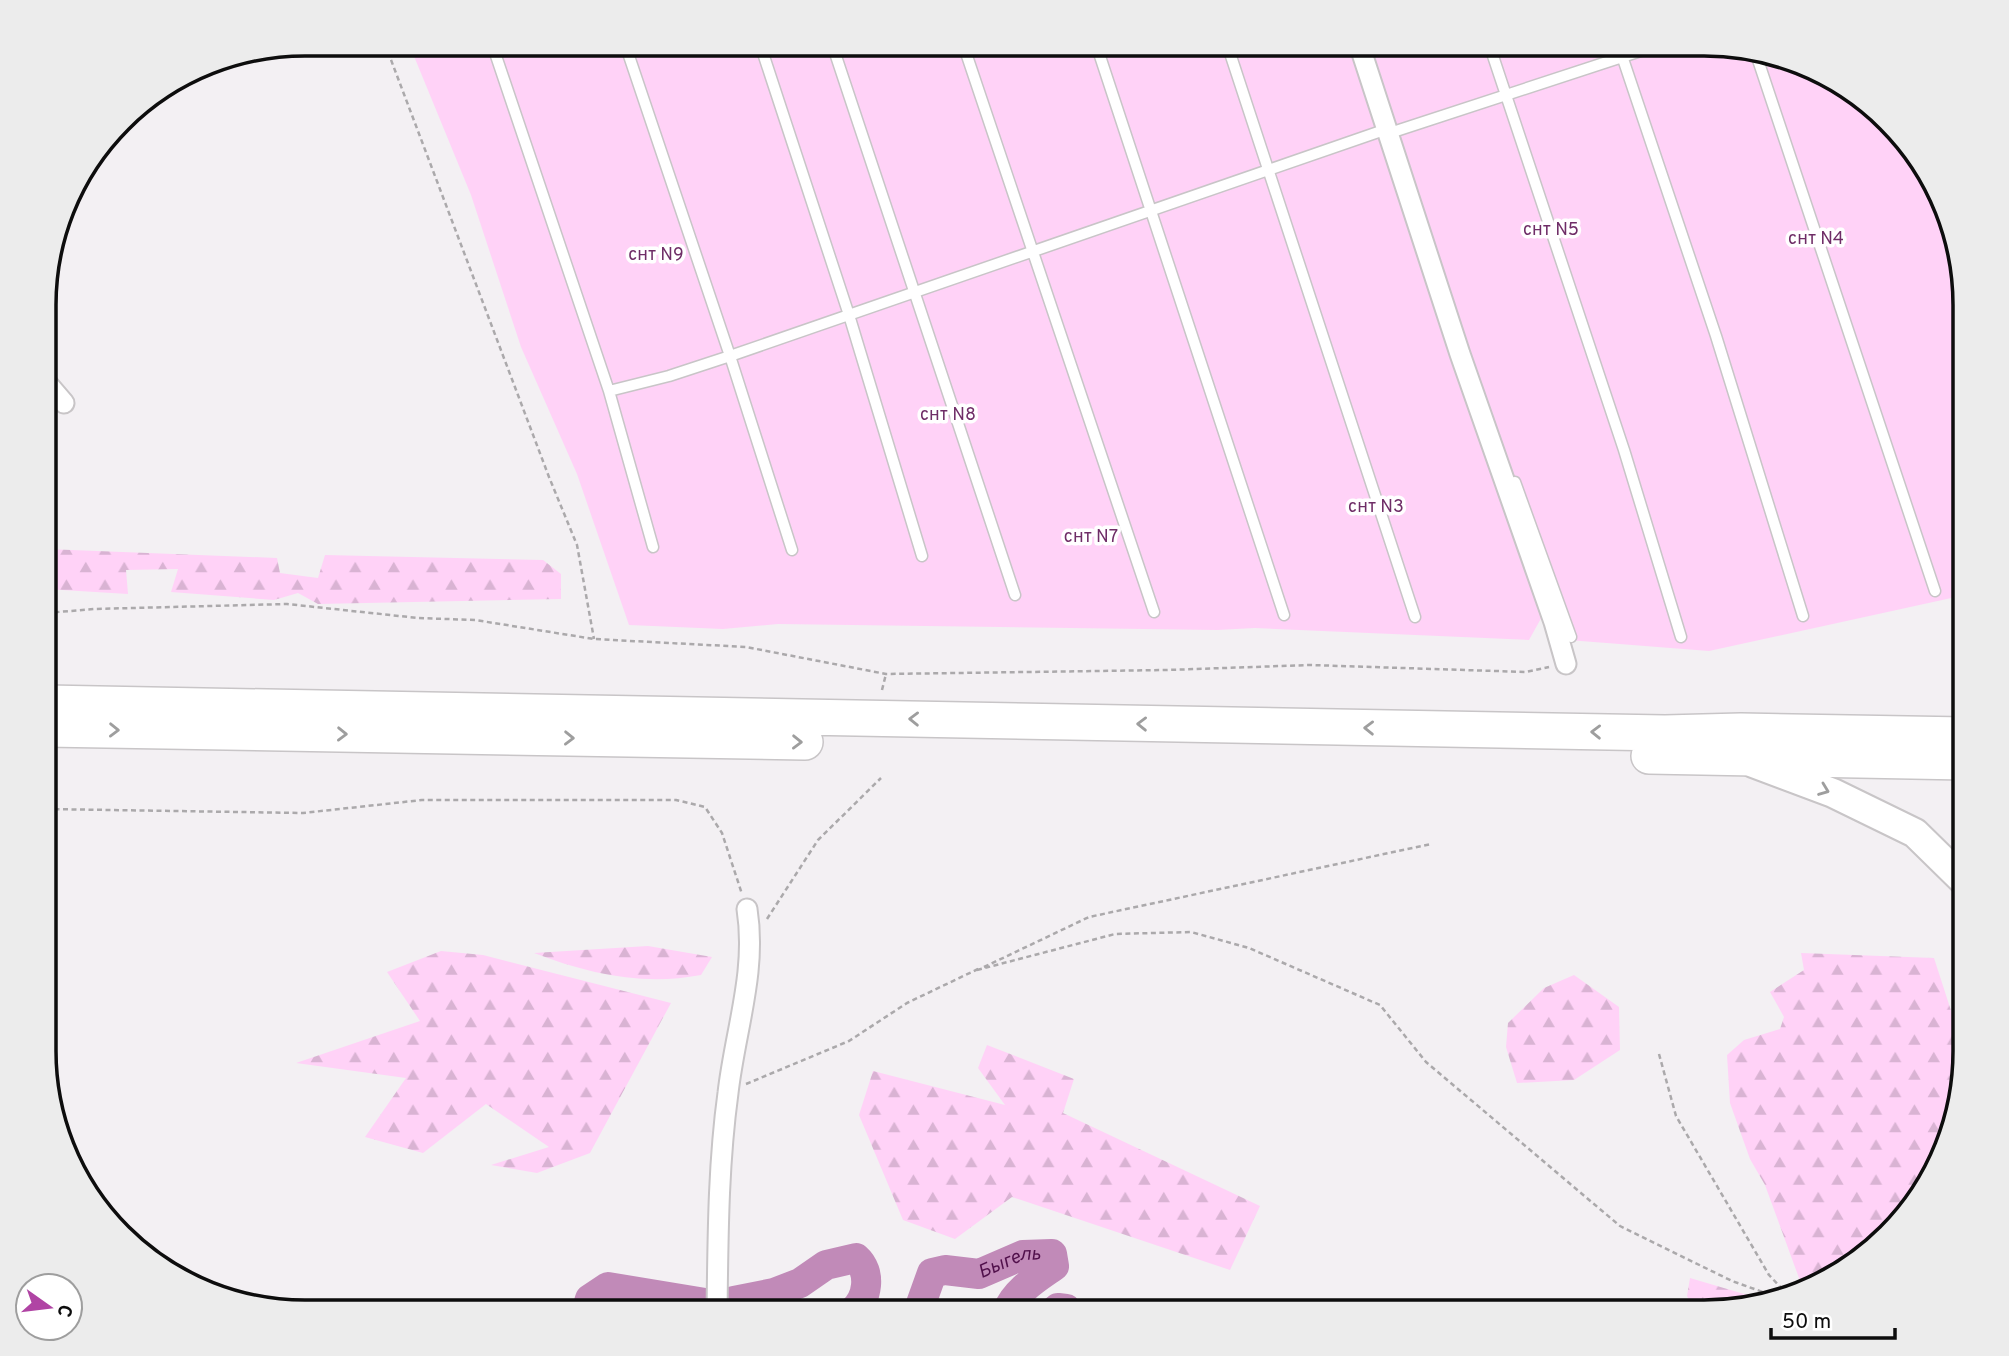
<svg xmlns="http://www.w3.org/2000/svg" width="2009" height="1356" font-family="Overpass,sans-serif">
  <defs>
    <pattern id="forest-firs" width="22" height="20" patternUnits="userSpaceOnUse" patternTransform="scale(1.75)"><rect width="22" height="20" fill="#ffd2f7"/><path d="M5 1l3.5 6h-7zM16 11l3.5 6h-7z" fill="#d9b3d3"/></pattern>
  </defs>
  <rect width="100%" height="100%" fill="#f3f0f3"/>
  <!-- forest -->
  <path fill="url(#forest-firs)" d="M 46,549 L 277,558 L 280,573 L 318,578 L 325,555 L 543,560 L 561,574 L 561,599 L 318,604 L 298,593 L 274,600 L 171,592 L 178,569 L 126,570 L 128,594 L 46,589 Z
    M 648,946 L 712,957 L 701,975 C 643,986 589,974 534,953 Z
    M 441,951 L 483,955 L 671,1003 L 590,1153 L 537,1173 L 491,1165 L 549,1147 L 486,1104 L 423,1153 L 365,1137 L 406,1078 L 296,1063 L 420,1021 L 387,972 Z
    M 1801,953 L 1934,958 L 1965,1054 L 1965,1068 L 1952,1133 L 1944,1138 L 1938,1155 L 1876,1234 L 1820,1285 L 1803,1289 L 1765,1185 L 1750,1159 L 1730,1103 L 1727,1055 L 1744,1040 L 1780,1029 L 1784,1017 L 1770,992 L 1804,970 Z
    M 1574,975 L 1619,1007 L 1620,1050 L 1574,1080 L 1517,1083 L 1506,1047 L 1508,1023 L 1544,988 Z
    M 987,1045 L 1074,1079 L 1063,1113 L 1260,1206 L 1230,1270 L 1012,1197 L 955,1239 L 903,1220 L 859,1115 L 873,1071 L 1005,1105 L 978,1068 Z
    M 1690,1278 L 1761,1299 L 1696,1312 L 1687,1296 Z"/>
  <!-- garden -->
  <path fill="#ffd2f7" d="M 409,44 L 1353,44 L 1544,613 L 1529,640 L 1255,628 L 1217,630 L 778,624 L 723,629 L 629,625 L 577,474 L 521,347 L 471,195 Z
    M 1364,44 L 1721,44 L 1788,58 L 1863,97 L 1930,175 L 1965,288 L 1965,595 L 1709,651 L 1568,640 Z"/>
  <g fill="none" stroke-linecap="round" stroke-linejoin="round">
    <!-- river -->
    <g stroke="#c18ab8" stroke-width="30">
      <path d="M 734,1301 L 774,1293 L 800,1283 L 826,1265 L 856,1258 C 872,1272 868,1299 852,1312"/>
      <path d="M 586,1312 L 590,1299 L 608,1287 L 705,1303"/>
      <path id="s1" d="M 918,1312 L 932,1273 L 945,1270 L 979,1274 L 1023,1255 L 1052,1254 L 1054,1266 C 1037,1278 1015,1291 1007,1312"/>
      <path d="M 1053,1312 L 1058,1308 L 1066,1309 L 1067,1312"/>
    </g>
    <!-- lane casing -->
    <g stroke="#c8c5c7" stroke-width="13">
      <path id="lane" d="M 492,44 L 609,391 L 653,547
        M 625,44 L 730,356 L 792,550
        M 760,44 L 849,315 L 922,556
        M 832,44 L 1015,595
        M 963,44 L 1154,612
        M 1096,44 L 1284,615
        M 1227,44 L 1415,617
        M 1489,44 L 1624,450 L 1681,637
        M 1618,44 L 1716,336 L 1803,616
        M 1755,51 L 1935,591
        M 1396,131 L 1662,44
        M 609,391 L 669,376 L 730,356 L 1387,129
        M 1515,482 L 1571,637"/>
    </g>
    <!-- street casing -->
    <g stroke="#c8c5c7" stroke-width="23">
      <path id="street" d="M 1359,44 L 1460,354 L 1554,622 L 1566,664
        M 46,382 L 64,403
        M 717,1312 C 718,1239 718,1166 728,1093 C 735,1031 757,972 747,909"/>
    </g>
    <!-- secondary casing -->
    <g stroke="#c8c5c7" stroke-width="32">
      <path id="secondary" d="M 1753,763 L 1833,793 L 1915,833 L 1965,882"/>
    </g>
    <!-- highway casing -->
    <g stroke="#c8c5c7" stroke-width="38">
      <path id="highway" d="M 46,703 L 1665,733 L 1741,731 L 1965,735
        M 46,729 L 805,742
        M 1649,756 L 1965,762"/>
    </g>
    <!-- path -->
    <path stroke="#aba9ab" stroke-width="2.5" stroke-dasharray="5 3.5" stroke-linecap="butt" d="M 385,44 L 549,477 L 577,545 L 594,639
      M 46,613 L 94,609 L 287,604 L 418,618 L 475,620 L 594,639 L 746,647 L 886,674 L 1167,670 L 1310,665 L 1526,672 L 1549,667
      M 882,690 L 886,674
      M 46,809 L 303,813 L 422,800 L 676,800 L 705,807 L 722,833 L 742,894
      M 767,919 L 818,840 L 881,778
      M 984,967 L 1089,917 L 1431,844
      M 977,970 L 1115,934 L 1191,932 L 1249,948 L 1380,1005 L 1426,1062 L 1620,1226 L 1732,1281 L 1774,1296
      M 1659,1054 L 1676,1116 L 1769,1275 L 1786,1293
      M 746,1084 L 849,1041 L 907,1003 L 978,969"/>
    <!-- lane -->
    <use href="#lane" stroke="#fff" stroke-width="10"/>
    <!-- street -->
    <use href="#street" stroke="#fff" stroke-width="19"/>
    <!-- secondary -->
    <use href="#secondary" stroke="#fff" stroke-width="28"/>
    <!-- highway -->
    <use href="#highway" stroke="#fff" stroke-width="35"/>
  </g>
  <!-- one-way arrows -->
  <defs><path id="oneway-chevron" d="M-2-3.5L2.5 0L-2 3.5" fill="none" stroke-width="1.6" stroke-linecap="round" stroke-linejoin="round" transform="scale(1.75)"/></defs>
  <g stroke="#9e9e9e">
    <use href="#oneway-chevron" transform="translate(914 719) rotate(-179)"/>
    <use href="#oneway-chevron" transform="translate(1142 724) rotate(-179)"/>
    <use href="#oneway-chevron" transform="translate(1369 728) rotate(-179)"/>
    <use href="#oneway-chevron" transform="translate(114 730) rotate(1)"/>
    <use href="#oneway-chevron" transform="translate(1596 732) rotate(-179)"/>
    <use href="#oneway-chevron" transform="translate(342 734) rotate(1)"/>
    <use href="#oneway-chevron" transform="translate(569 738) rotate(1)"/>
    <use href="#oneway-chevron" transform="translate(797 742) rotate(1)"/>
    <use href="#oneway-chevron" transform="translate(1824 790) rotate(21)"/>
  </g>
  <g text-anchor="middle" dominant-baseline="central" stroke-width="7" stroke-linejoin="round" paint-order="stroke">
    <!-- park labels -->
    <g font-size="18" fill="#6f2d67" stroke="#fff">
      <text x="1551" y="230">снт N5</text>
      <text x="1816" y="239">снт N4</text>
      <text x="656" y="255">снт N9</text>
      <text x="948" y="415">снт N8</text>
      <text x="1376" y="507">снт N3</text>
      <text x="1091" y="537">снт N7</text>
    </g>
    <!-- water labels -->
    <g font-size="19" font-style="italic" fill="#51104b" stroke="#fff">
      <text stroke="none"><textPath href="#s1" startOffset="122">Быгель</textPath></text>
    </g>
  </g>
  <!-- crop -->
  <path d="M0 0H2009V1356H0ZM305 56H1704A249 249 0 0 1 1953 305V1051A249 249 0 0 1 1704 1300H305A249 249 0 0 1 56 1051V305A249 249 0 0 1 305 56Z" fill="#ececec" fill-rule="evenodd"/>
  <path fill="none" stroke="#0d0d0d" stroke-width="3.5" d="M305 56H1704A249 249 0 0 1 1953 305V1051A249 249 0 0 1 1704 1300H305A249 249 0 0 1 56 1051V305A249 249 0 0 1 305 56Z"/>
  <!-- north arrow -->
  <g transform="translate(49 1307) rotate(104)"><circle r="33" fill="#ffffff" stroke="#9e9e9e" stroke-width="2"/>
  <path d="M0-5L12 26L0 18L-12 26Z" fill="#b044a4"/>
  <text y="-10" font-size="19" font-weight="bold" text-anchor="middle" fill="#0d0d0d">С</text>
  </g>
  <!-- scale -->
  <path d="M1771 1328v10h124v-10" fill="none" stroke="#0d0d0d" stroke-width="3.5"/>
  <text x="1782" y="1328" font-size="21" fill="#0d0d0d" stroke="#ffffff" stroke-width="5" paint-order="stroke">50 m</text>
</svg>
